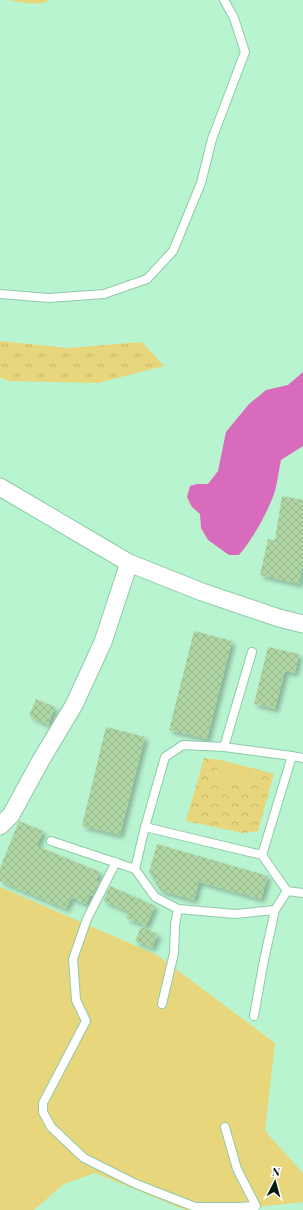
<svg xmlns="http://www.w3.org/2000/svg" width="303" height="1210" font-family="'Playfair Display',serif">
  <defs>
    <pattern id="grass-tufts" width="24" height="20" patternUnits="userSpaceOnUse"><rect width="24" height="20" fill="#e8d67c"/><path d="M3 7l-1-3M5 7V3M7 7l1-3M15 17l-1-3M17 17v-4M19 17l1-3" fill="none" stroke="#c5b76a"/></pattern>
    <pattern id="forest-crowns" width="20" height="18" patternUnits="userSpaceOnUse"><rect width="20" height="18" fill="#e8d67c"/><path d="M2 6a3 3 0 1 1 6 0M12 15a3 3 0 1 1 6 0" fill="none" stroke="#c5b76a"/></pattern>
    <pattern id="building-cross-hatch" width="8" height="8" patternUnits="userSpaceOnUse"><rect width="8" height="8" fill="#b0d5a4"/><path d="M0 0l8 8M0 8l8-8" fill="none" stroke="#96b68c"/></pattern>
    <filter id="shadow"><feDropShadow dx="3.5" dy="3.5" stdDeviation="2" flood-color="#0004"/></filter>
  </defs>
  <rect width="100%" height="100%" fill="#b9f4d1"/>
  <!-- grass -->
  <path fill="url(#grass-tufts)" d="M 8,0 L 49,0 C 41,7 19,2 8,0 Z
    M 0,341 L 68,348 L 142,342 L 164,366 L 98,383 L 8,381 L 0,377 Z"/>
  <!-- forest -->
  <path fill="url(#forest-crowns)" d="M 204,758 L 220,760 L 215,778 L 250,788 L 256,769 L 274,774 L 258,831 L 243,833 L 186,821 Z"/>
  <!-- garden -->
  <path fill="#e8d67c" d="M 220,760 L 256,769 L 250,788 L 215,779 Z
    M 0,887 L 157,955 L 275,1043 L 265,1131 L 303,1173 L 303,1202 L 229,1210 L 185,1210 L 95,1173 L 64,1184 L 34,1210 L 0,1210 Z"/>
  <!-- water -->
  <path fill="#d86bbb" d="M 303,372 L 303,446 L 281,460 C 279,469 278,478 276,487 C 271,507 253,539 239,555 L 229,555 L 208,540 L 201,528 L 200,514 L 192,507 L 187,497 L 190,486 L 197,484 L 208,484 L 218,471 L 226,432 L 249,404 L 266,390 L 288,385 Z"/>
  <!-- building -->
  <path fill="url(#building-cross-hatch)" filter="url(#shadow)" d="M 282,496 L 303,500 L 303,563 L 299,584 L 260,575 L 268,539 L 275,540 Z
    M 194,631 L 232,641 L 207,739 L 169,730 Z
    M 268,647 L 299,654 L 295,673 L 285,671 L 275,709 L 254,704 Z
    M 36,699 L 55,707 L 48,725 L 29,716 Z
    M 106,727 L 145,737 L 120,835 L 82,826 Z
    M 19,821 L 43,831 L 37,846 L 100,872 L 96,881 L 100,882 L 92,896 L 90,895 L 86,904 L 71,898 L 66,909 L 0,881 L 0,868 Z
    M 157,844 L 268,876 L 261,899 L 199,882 L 194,900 L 161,891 L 149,872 Z
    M 110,886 L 155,906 L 146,926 L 126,918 L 129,912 L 103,901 Z
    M 141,927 L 158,934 L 152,948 L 135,941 Z"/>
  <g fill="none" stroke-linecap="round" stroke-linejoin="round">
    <!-- service casing -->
    <g stroke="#8fcaa7" stroke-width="10">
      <path id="service" d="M 0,294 L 49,298 L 104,294 L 147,279 L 173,251 L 201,183 L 212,139 L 245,52 L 234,18 L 224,0
        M 224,747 L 252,652
        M 292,756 L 303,758
        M 145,827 L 135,869 L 155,897 L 178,909 L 235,914 L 275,910 L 287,891
        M 51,841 L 135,869
        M 262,855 L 292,756 L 224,747 L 183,745 L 165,757 L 145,827 L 262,855 L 287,891 L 303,893
        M 116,862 L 87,919 L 73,959 L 76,1000 L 86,1021 L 43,1103 L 43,1112 L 51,1127 L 84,1158 L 136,1184 L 195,1207 L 239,1207 L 256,1206 L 237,1169 L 225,1127
        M 162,1004 L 174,953 L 175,925 L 178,909
        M 254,1016 L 263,965 L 275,910"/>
    </g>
    <!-- minor casing -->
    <g stroke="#8fcaa7" stroke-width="19">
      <path id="minor" d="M 0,487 L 129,563 L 202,592 L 279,618 L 303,624
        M 0,826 L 11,815 L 41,760 L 74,705 L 103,642 L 129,563"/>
    </g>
    <!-- service -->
    <use href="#service" stroke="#fff" stroke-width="8"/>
    <!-- minor -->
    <use href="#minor" stroke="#fff" stroke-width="17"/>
  </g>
  <!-- north arrow -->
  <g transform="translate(275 1182) rotate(6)" stroke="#ffffff" stroke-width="3" paint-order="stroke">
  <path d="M0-3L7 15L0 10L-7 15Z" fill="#041b0f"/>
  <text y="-6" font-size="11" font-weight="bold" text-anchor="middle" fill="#041b0f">N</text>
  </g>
</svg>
